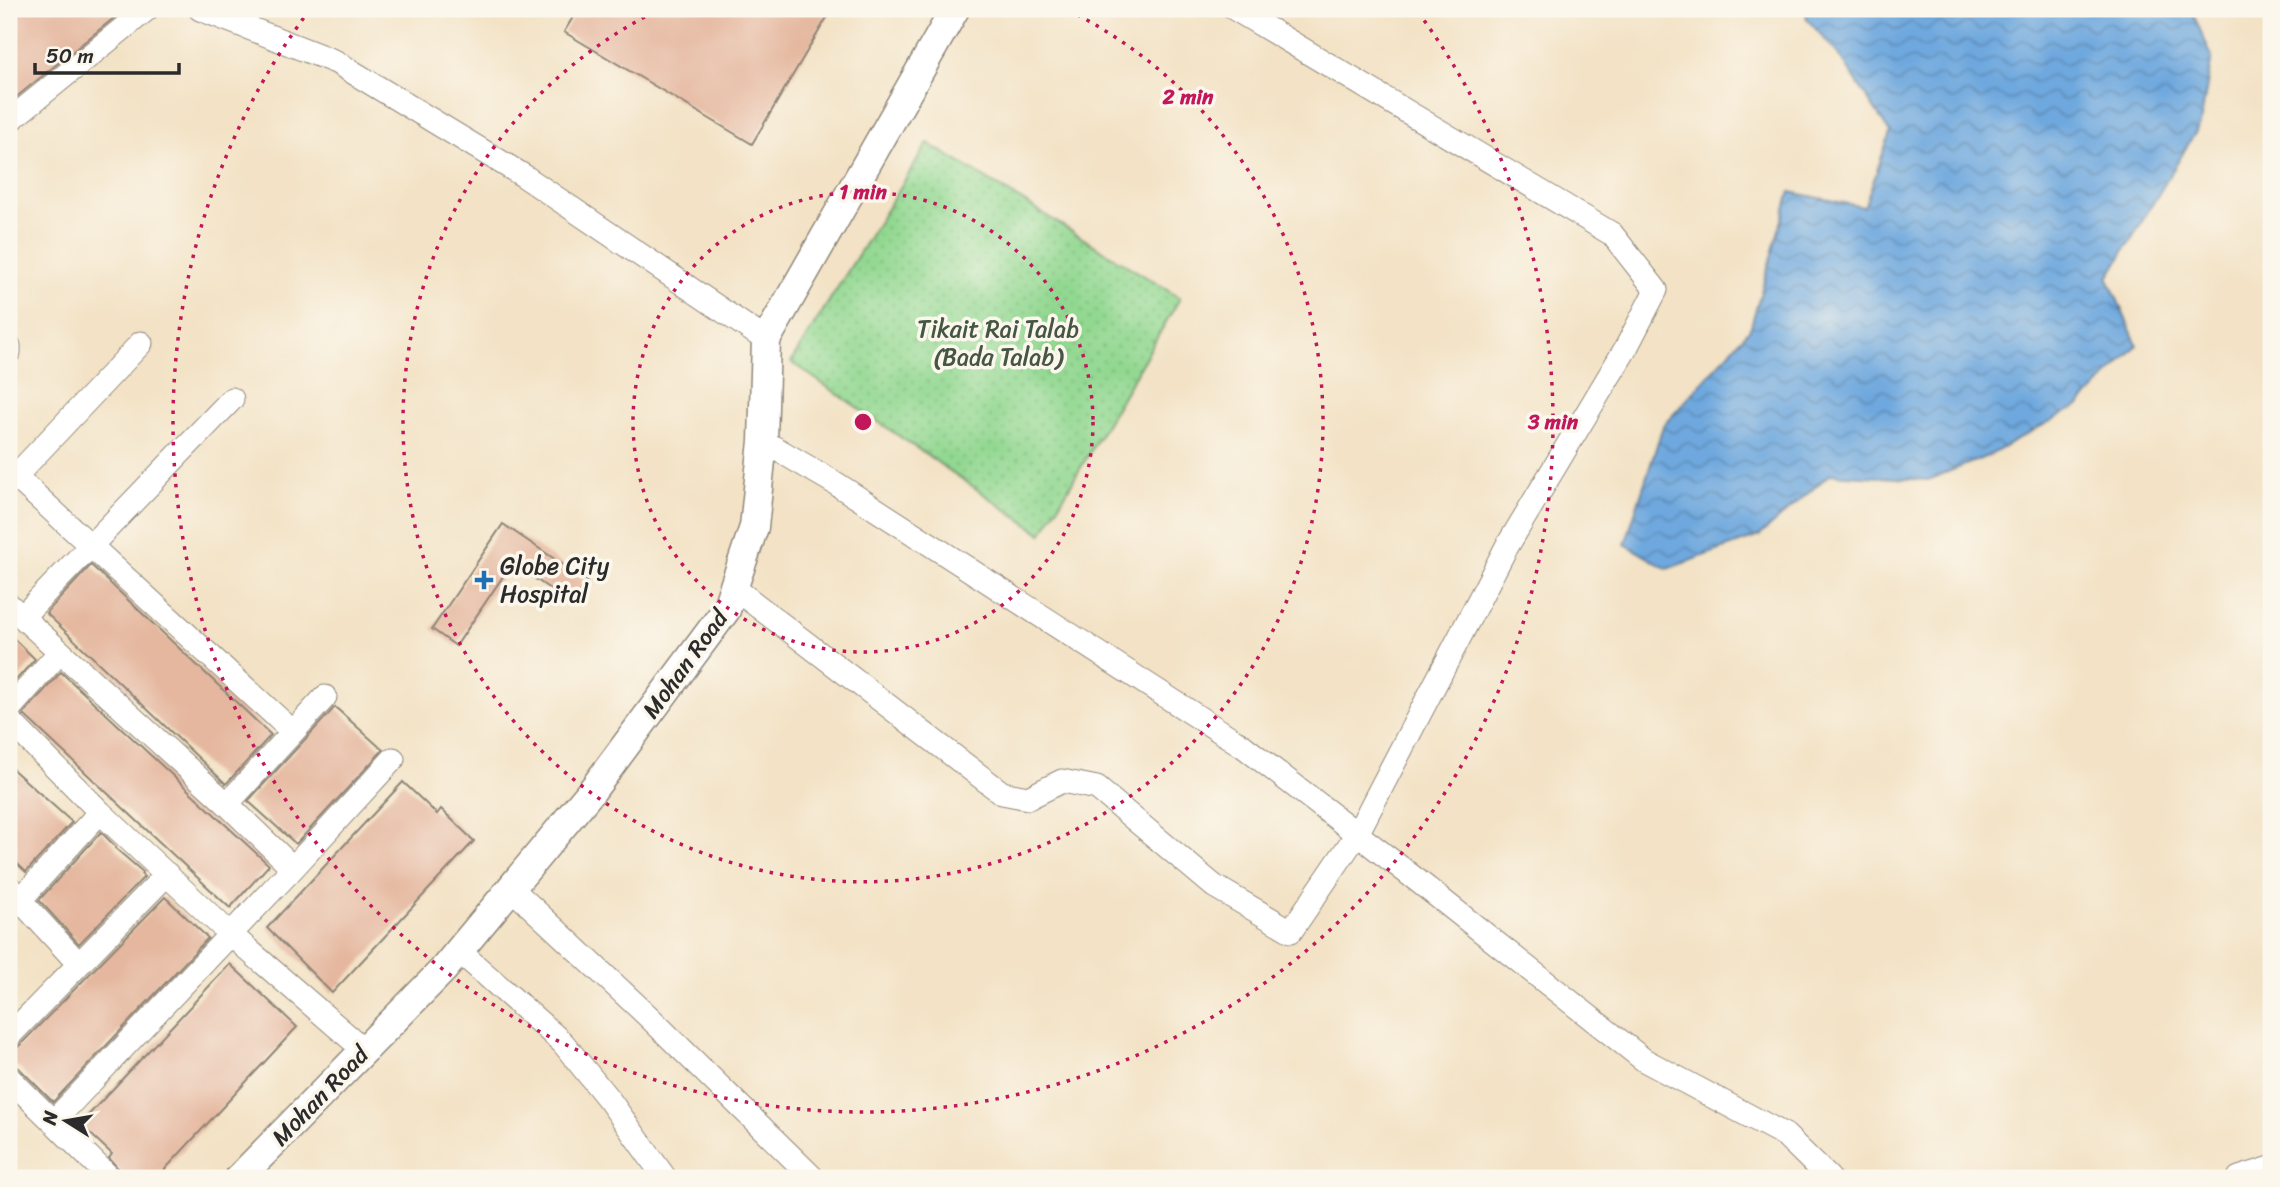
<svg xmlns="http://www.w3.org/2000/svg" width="2280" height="1187" font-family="Sriracha,sans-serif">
  <defs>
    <pattern id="grass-dots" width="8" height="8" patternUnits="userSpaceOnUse" patternTransform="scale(1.75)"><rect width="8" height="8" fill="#92d891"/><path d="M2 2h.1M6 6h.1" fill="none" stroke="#7eba7d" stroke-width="1.8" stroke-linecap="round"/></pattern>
    <pattern id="water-waves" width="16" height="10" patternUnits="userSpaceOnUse" patternTransform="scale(1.75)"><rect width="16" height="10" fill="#6ea8de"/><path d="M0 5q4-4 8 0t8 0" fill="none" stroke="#5b89b4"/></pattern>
  </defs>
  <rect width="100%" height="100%" fill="#fbf7ec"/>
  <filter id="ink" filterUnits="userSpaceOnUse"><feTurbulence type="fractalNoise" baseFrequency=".0143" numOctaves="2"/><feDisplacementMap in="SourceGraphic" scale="14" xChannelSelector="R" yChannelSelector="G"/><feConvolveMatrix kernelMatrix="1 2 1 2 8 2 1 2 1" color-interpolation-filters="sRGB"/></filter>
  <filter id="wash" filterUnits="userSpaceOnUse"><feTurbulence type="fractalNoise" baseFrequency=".00686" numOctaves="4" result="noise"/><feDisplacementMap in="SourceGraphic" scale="28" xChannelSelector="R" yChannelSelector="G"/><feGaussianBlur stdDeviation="1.57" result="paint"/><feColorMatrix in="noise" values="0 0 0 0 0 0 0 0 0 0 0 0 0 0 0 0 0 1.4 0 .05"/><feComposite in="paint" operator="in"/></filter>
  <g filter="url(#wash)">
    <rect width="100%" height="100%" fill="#f3e2c5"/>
    <!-- grass -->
    <path fill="url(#grass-dots)" stroke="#5e825e" stroke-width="2" d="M 928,143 L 1180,298 L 1042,534 L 791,362 Z"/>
    <!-- water -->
    <path fill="url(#water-waves)" stroke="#4c6a84" stroke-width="2" d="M 1805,9 L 2191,9 L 2212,57 L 2200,125 L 2108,278 L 2137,345 L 2081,404 L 1990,455 L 1928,480 L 1830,474 L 1759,536 L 1667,569 L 1625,544 L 1663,426 L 1750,329 L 1790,192 L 1864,207 L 1890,133 L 1840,56 L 1807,19 Z"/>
    <g id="blocks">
      <!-- building -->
      <path fill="#e5b79f" d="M 9,9 L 125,9 L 9,103 Z
        M 578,9 L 832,9 L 752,144 L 564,32 Z
        M 503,524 L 587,581 L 572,604 L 512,563 L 456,646 L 432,629 Z
        M 91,565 L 271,735 L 226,784 L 46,613 Z
        M 9,634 L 35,659 L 9,688 Z
        M 61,672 L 269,865 L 230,908 L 23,714 Z
        M 335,707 L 383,750 L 296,844 L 248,801 Z
        M 9,766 L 72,822 L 26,872 L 9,856 Z
        M 403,782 L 437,814 L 441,809 L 474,841 L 332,993 L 267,928 Z
        M 101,832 L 116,847 L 115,848 L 143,872 L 141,874 L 144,877 L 79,944 L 39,900 Z
        M 165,897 L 208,938 L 53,1102 L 19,1068 L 9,1062 L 9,1053 L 19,1046 Z
        M 230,964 L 297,1027 L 157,1178 L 126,1178 L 109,1158 L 112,1154 L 80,1124 Z"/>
    </g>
  </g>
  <g filter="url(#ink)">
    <use href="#blocks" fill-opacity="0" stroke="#8f8678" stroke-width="2"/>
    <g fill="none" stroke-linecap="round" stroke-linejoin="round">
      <!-- minor casing -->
      <g stroke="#8f8678" stroke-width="25">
        <path id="minor" d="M 200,9 L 336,62 L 524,176 L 766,340
          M 9,121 L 147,9
          M 9,346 L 9,352
          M 763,441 L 835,483 L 1243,746 L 1418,881 L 1644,1060 L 1785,1135 L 1829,1178
          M 16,477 L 293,732
          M 9,483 L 141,343
          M 734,588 L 1002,793 L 1028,798 L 1062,781 L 1097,788 L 1214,886 L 1291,931 L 1357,834 L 1506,548 L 1626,348 L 1656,290 L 1612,234 L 1235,9
          M 9,605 L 227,804 L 293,868
          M 22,617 L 232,399
          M 9,709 L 59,653
          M 9,720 L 100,812 L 230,934 L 364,1050
          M 227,804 L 325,697
          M 9,887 L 20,900 L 100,812
          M 511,888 L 650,1018 L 813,1178
          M 20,900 L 78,963
          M 459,951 L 563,1043 L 610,1101 L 665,1178
          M 9,1036 L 167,874
          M 9,1078 L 110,1178
          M 53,1122 L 293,868 L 393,759
          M 2239,1178 L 2271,1168"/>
      </g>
      <!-- major casing -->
      <g stroke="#8f8678" stroke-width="31">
        <path id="major" d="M 239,1178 L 443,970 L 594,788 L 726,610 L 754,527 L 763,441 L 766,340 L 955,9"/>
      </g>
      <!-- minor -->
      <use href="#minor" stroke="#fff" stroke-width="23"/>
      <!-- major -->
      <use href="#major" stroke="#fff" stroke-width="28"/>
    </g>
  </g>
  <!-- distance rings -->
  <g fill="none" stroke="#c2185b" stroke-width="3.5" stroke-dasharray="3.5 7">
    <circle cx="863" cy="422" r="230"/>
    <path d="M1068 10A460 460 0 1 1 658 10"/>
    <path d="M1418 12A690 690 0 1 1 308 12"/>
  </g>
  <!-- markers -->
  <path fill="#1f6fb2" stroke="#fbf7ec" stroke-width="2.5" d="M480.5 569.5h7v7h7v7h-7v7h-7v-7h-7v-7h7z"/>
  <g text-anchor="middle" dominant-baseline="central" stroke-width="7" stroke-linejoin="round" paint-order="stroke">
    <!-- park labels -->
    <g font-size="24" fill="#455644" stroke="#fbf7ec">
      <text x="998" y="329">Tikait Rai Talab<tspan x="998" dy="28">(Bada Talab)</tspan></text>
    </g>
    <!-- poi labels -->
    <g font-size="24" fill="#2b2b2b" stroke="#fbf7ec" text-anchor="start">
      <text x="500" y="566">Globe City<tspan x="500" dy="28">Hospital</tspan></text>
    </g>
    <!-- street labels -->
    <g font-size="24" fill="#2b2b2b" stroke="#fbf7ec">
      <text transform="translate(685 664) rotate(-54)">Mohan Road</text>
      <text transform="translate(320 1096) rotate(-46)">Mohan Road</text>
    </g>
  </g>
  <circle cx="863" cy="422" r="10" fill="#c2185b" stroke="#fbf7ec" stroke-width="3.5"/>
  <g font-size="21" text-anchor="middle" font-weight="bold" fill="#c2185b" stroke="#fbf7ec" stroke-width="7" stroke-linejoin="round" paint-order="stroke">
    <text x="1188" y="104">2 min</text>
    <text x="863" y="199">1 min</text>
    <text x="1553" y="429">3 min</text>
  </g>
  <!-- margin -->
  <rect width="2280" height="1187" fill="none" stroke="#fbf7ec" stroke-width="35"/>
  <!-- north arrow -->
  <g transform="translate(66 1121) rotate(281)" stroke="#fbf7ec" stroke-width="5" paint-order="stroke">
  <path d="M0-5L12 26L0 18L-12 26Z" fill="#2b2b2b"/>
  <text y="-10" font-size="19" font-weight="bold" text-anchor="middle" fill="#2b2b2b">N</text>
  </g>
  <!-- scale -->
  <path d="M35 63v10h144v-10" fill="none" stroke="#2b2b2b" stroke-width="3.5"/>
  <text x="46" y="63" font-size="21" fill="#2b2b2b" stroke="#fbf7ec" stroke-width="5" paint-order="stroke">50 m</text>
</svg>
